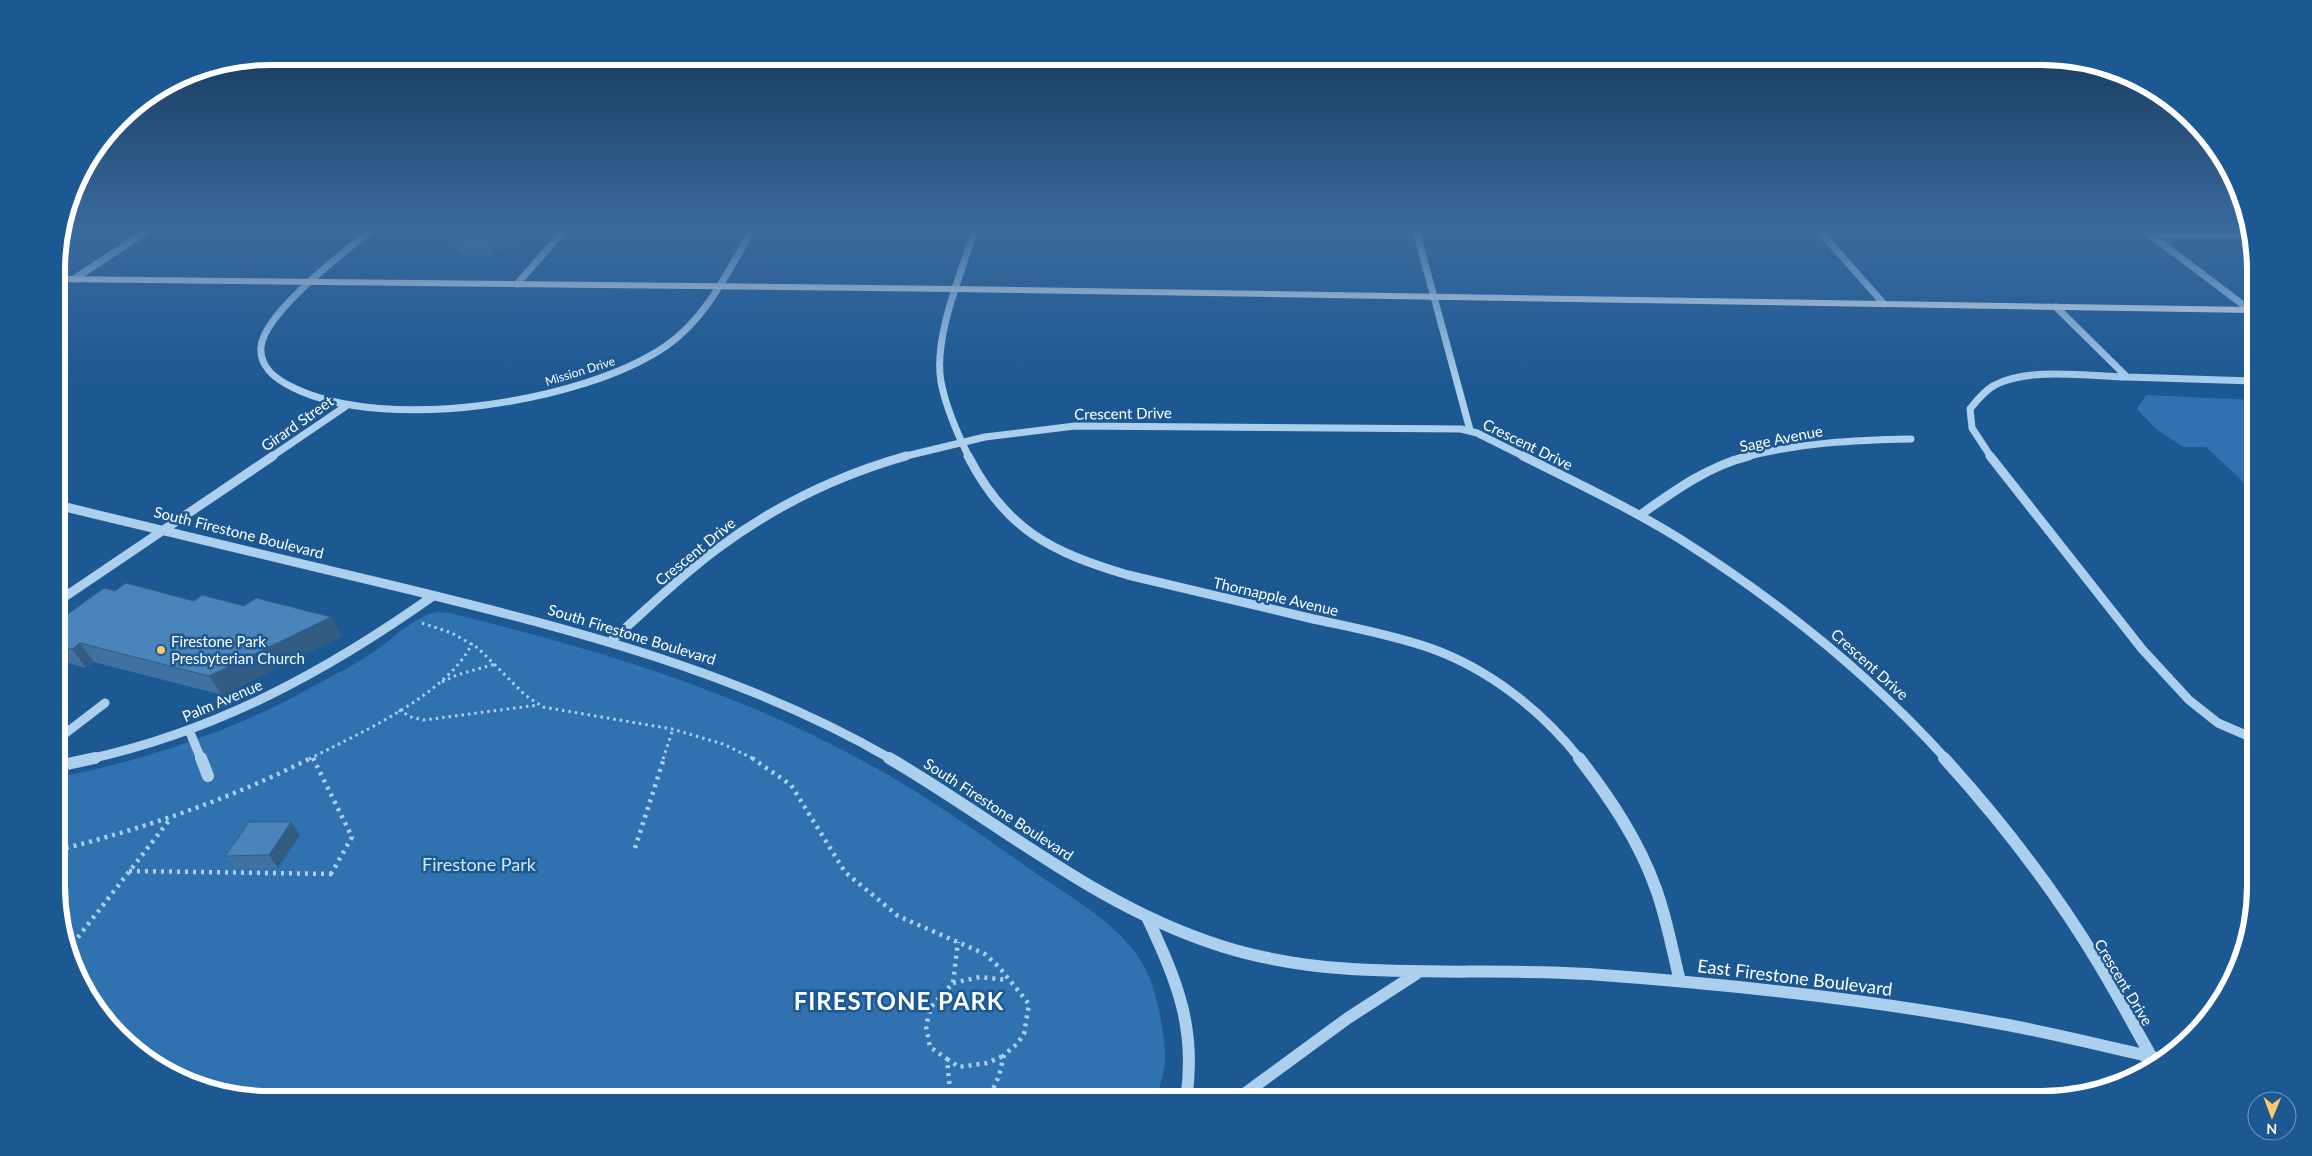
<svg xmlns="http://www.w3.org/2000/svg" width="2312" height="1156" font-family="Lato,sans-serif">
  <rect width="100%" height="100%" fill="#1c5892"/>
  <!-- green -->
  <path fill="#2f72af" d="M 2146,395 L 2254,400 L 2255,493 L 2206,447 L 2183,447 L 2156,429 L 2137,409 Z
    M 436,612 L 450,613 C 597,649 741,692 874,767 C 928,797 979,833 1030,869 C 1069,897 1122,924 1145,968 C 1156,988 1166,1037 1165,1059 C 1165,1072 1159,1087 1156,1100 L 270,1100 L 176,1078 L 100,1016 L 72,967 L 58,914 L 58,777 C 136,763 229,732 299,694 C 323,681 349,668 372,653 C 393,639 411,619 436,612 Z"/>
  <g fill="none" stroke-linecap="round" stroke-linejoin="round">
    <!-- path-far1 -->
    <path stroke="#accfee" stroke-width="3" stroke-dasharray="2.5 4" stroke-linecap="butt" d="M 422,623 L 452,633 L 478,648 L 525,695 L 543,707 L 672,729 L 723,744 L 754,759
      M 442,682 L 457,675 L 495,664
      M 399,710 L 411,717 L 424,720 L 538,705
      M 309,759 C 358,734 449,694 472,643
      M 663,759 L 673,729"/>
    <!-- path -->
    <path stroke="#accfee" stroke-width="4.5" stroke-dasharray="3 5" stroke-linecap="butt" d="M 313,758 L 352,837 L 331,874
      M 752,758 L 791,785 L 845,872 L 898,916 L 985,954 L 999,967 L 1029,1004 L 1024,1034 L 1017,1044 L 1004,1055 L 999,1076 L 988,1100
      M 635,848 L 664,758
      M 58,850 C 146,828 230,799 311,758
      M 129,871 L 337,874
      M 68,950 L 171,818
      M 953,983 L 980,977 L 1007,980
      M 947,1059 L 959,1067 L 987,1063 L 1003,1056
      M 951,1100 L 947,1059 L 930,1047 L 926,1026 L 931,1007 L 953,983 L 958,942"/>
    <!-- minor-far2 -->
    <path stroke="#accfee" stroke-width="7" d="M 375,227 C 347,250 264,312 261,347 C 259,368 277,380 294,388 C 386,433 583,403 666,346 C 707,318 729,269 754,227
      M 1415,227 L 1470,430
      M 1816,227 L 1884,304
      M 2140,227 L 2250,310
      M 2152,235 L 2251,235
      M 74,279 L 153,227
      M 517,284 L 567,227
      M 2127,377 L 2254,381
      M 271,457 L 346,406
      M 902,457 L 985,437 L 1075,426 L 1461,429 L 1477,433 L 1525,457
      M 969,457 C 957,433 946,408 941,382 C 933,337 962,271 976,227
      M 1744,457 C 1799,443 1854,440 1911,439
      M 1991,457 L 1972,428 L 1970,409 C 1977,400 1985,390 1995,385 C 2029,367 2089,376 2127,377 L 2056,307"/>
    <!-- minor-far1 -->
    <path stroke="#accfee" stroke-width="9" d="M 968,456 C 1006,530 1051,552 1128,575 C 1188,589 1248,603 1309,618 C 1349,627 1390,634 1430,648 C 1489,669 1541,710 1580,759
      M 1523,456 C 1575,482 1630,508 1680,539 C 1778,601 1868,673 1946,759
      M 1990,456 L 2142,649 L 2189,700 L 2218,723 L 2255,739
      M 57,505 C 174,533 291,561 407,589 C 574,630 741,672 891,759
      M 1640,515 C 1674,491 1708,466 1749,456
      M 57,602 L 273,456
      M 611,641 C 646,610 679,577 717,549 C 773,507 839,475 906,456
      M 189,730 L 201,759
      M 58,739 L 105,703
      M 89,759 C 217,731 327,671 433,596"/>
    <!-- minor -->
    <path stroke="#accfee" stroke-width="12" d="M 201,758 L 208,776
      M 889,758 C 999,822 1097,907 1221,946 C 1341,984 1464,966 1588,974 C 1728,984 1869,999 2008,1025 C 2061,1035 2113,1048 2165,1060
      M 1579,758 C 1610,798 1639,841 1656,889 C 1667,919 1672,950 1680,981
      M 1944,758 C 2002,822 2056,892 2100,966 C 2118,996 2134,1026 2151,1056
      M 58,766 L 95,758
      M 1147,917 C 1177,981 1197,1028 1186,1100
      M 1236,1100 L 1348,1018 L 1416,974"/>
    <!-- major -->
    <path fill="#f4f9ff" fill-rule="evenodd" d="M 57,276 L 956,286 L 2254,307 L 2254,313 L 956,292 L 57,282 Z"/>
  </g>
  <!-- wall -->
  <path fill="#3f72a0" d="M 530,227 L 508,250 L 498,250 L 494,255 L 463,255 L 461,250 L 458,250 L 450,229 Z
    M 115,591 L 331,617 L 342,636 L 222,695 L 94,662 L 86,668 L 58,660 L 58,621 Z
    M 300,835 L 278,868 L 235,869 L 225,856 Z"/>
  <!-- shaded-wall -->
  <path fill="#335c82" d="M 504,227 L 530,227 L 508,250 L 501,230 Z
    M 491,230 L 498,250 L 494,255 L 486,235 Z
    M 331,617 L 342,636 L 222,695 L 209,676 Z
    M 80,643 L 94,662 L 86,668 L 72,649 Z
    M 291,822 L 300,835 L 278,868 L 269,855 Z"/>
  <!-- building -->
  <path fill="#4984ba" stroke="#335c82" d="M 453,227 L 504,227 L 501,230 L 491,230 L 486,235 L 455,234 L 460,229 L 450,229 Z
    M 126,583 L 194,601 L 202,595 L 244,606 L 256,598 L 331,617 L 209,676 L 80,643 L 72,649 L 58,645 L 58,631 L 61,628 L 58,627 L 58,621 L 104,588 L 115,591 Z
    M 249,822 L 291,822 L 269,855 L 225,856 Z"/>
  <!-- sky -->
  <linearGradient id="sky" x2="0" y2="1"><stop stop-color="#0f3050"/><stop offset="0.59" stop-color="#3a6a9d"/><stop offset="1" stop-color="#3a6a9d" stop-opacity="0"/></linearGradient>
  <rect width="2312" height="388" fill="url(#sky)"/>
  <!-- markers -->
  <circle fill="#fec96a" stroke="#1c5892" stroke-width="2" cx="161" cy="650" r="5"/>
  <g text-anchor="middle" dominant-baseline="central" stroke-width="5" stroke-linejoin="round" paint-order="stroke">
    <!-- far-street labels -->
    <g font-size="12" fill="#fff" stroke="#1c5892">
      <text transform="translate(580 371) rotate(-17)">Mission Drive</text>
    </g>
    <!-- street labels -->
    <g font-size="15" fill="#fff" stroke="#1c5892">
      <text transform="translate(1123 413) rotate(-1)">Crescent Drive</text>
      <text transform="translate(297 423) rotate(-35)">Girard Street</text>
      <text transform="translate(1781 438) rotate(-11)">Sage Avenue</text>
      <text transform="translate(1528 444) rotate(26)">Crescent Drive</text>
      <text transform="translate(239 532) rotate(14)">South Firestone Boulevard</text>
      <text transform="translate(695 551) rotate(-39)">Crescent Drive</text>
      <text transform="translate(1276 596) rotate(13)">Thornapple Avenue</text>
      <text transform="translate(632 634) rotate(17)">South Firestone Boulevard</text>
      <text transform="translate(1870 664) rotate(42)">Crescent Drive</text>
      <text transform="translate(222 700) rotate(-23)">Palm Avenue</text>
      <text transform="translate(999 809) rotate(33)">South Firestone Boulevard</text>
      <text transform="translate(2124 982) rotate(59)">Crescent Drive</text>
    </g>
    <!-- poi labels -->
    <g font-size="15" fill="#fff" stroke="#1c5892" text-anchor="start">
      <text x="171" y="641">Firestone Park<tspan x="171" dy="17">Presbyterian Church</tspan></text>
    </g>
    <!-- near-park labels -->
    <g font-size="18" fill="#d2e7fa" stroke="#1c5892">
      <text x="479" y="864">Firestone Park</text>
    </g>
    <!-- near-street labels -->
    <g font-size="18" fill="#fff" stroke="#1c5892">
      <text transform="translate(1795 977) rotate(7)">East Firestone Boulevard</text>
    </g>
    <!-- near-district labels -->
    <g font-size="24" font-weight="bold" letter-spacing="1" fill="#fff" stroke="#1c5892">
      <text x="899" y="1000">FIRESTONE PARK</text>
    </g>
  </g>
  <!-- crop -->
  <path d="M0 0H2312V1156H0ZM270 65H2042A205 205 0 0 1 2247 270V886A205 205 0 0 1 2042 1091H270A205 205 0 0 1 65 886V270A205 205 0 0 1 270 65Z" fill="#1c5892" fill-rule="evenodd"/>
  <path fill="none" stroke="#fff" stroke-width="6" d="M270 65H2042A205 205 0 0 1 2247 270V886A205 205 0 0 1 2042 1091H270A205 205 0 0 1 65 886V270A205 205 0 0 1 270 65Z"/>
  <!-- north arrow -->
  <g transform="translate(2272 1116) rotate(181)"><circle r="24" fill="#1c5892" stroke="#779bbe"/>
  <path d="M0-4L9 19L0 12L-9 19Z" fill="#fec96a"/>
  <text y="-8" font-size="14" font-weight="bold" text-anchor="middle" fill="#ffffff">N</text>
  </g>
</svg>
